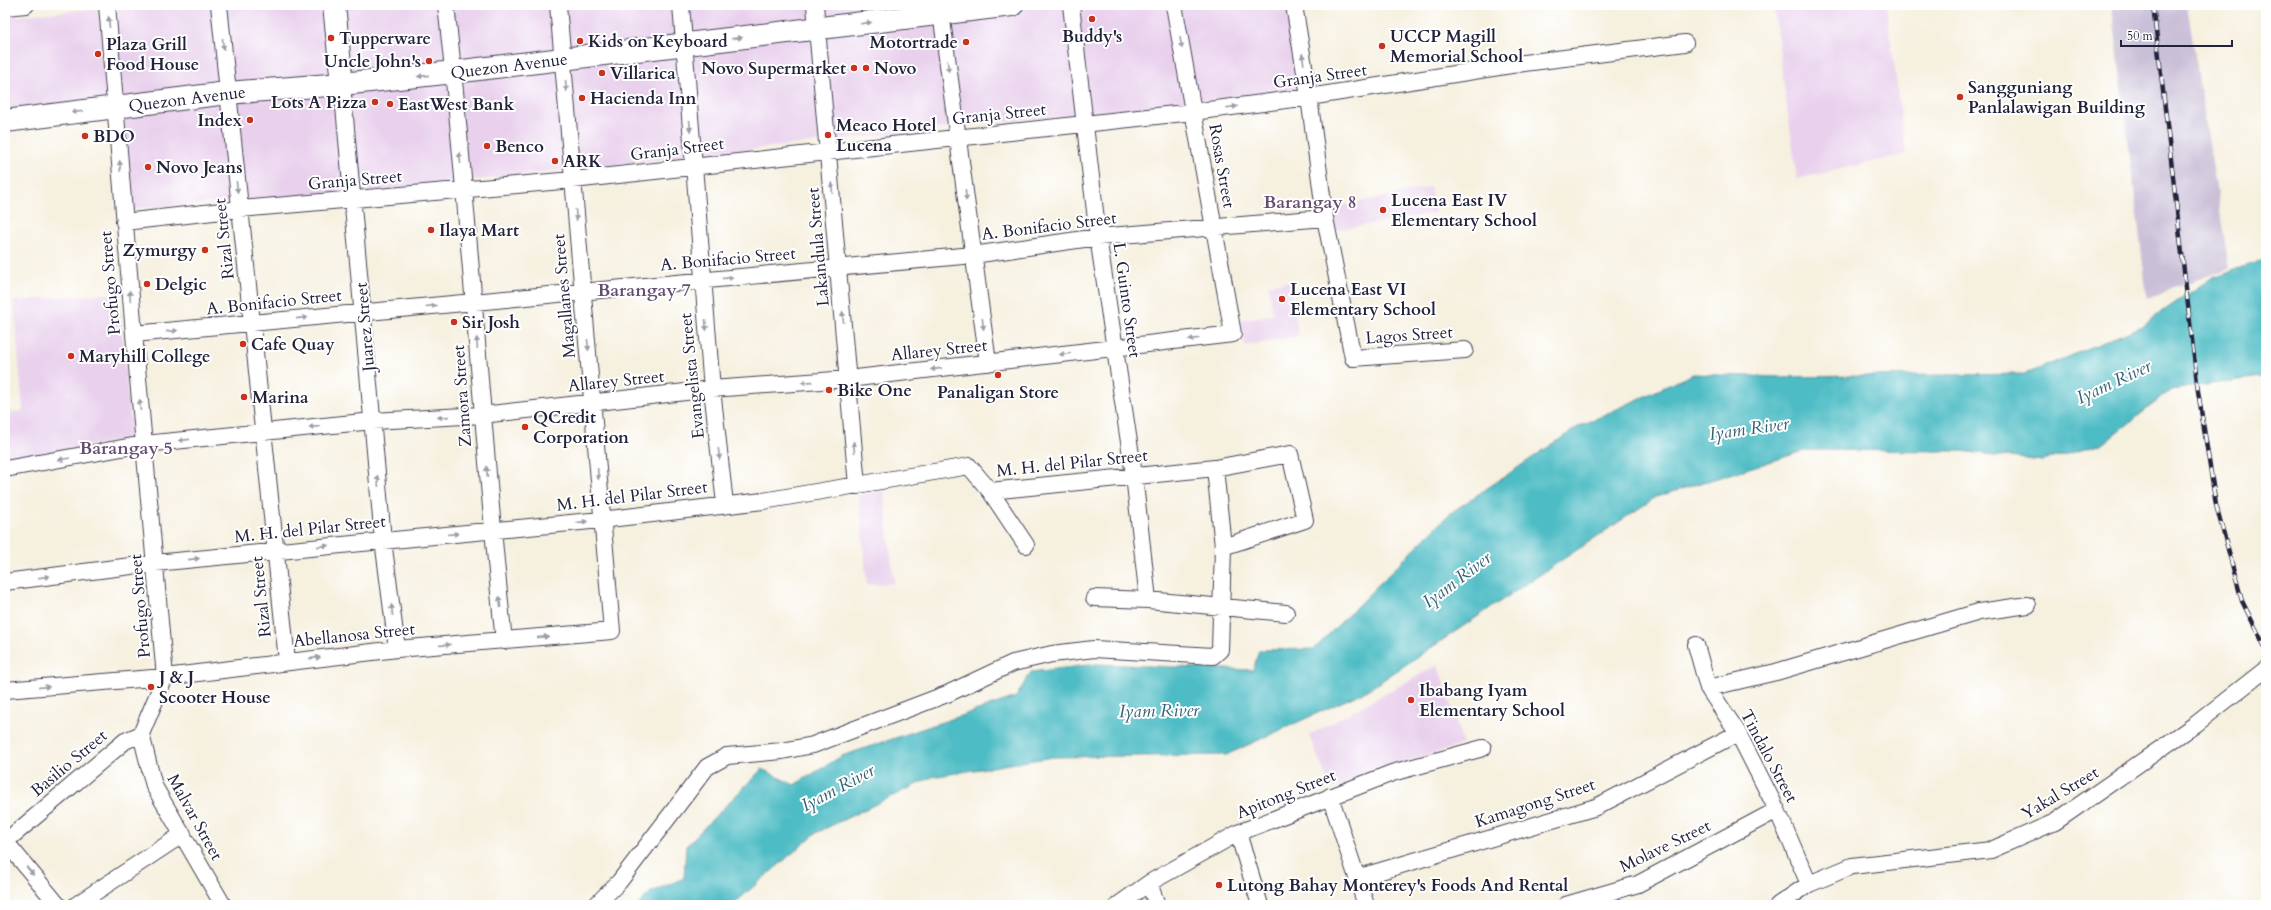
<svg xmlns="http://www.w3.org/2000/svg" width="2271" height="910" font-family="Cardo,serif">
  <rect width="100%" height="100%" fill="#fff"/>
  <filter id="ink" filterUnits="userSpaceOnUse"><feTurbulence type="fractalNoise" baseFrequency=".025" numOctaves="2"/><feDisplacementMap in="SourceGraphic" scale="8" xChannelSelector="R" yChannelSelector="G"/><feConvolveMatrix kernelMatrix="1 2 1 2 8 2 1 2 1" color-interpolation-filters="sRGB"/></filter>
  <filter id="wash" filterUnits="userSpaceOnUse"><feTurbulence type="fractalNoise" baseFrequency=".012" numOctaves="4" result="noise"/><feDisplacementMap in="SourceGraphic" scale="16" xChannelSelector="R" yChannelSelector="G"/><feGaussianBlur stdDeviation="0.9" result="paint"/><feColorMatrix in="noise" values="0 0 0 0 0 0 0 0 0 0 0 0 0 0 0 0 0 1.4 0 .05"/><feComposite in="paint" operator="in"/></filter>
  <g filter="url(#wash)">
    <rect width="100%" height="100%" fill="#f6f0df"/>
    <!-- built -->
    <path fill="#e9d1ed" d="M 140,5 L 1287,5 L 1296,92 L 953,127 L 383,190 L 131,209 L 123,103 L 5,116 L 5,17 Z
      M 1773,5 L 1886,5 L 1906,154 L 1797,179 Z
      M 1430,187 L 1435,213 L 1336,230 L 1331,208 Z
      M 1289,281 L 1299,336 L 1245,346 L 1240,320 L 1273,314 L 1268,285 Z
      M 118,293 L 132,438 L 5,462 L 5,413 L 23,411 L 14,301 Z
      M 884,491 L 894,583 L 867,585 L 859,495 Z
      M 1438,665 L 1463,744 L 1390,767 L 1331,789 L 1309,735 Z"/>
    <!-- industrial -->
    <path fill="#c9bfd7" d="M 2112,5 L 2187,5 L 2229,268 L 2147,298 Z"/>
    <!-- water -->
    <path fill="#4ebcc5" stroke="#386f80" d="M 2266,259 L 2266,376 L 2171,390 L 2103,444 L 2042,461 L 1962,451 L 1807,450 L 1656,497 L 1368,690 L 1226,755 L 1052,757 L 932,777 L 816,833 L 732,905 L 638,905 L 651,892 L 684,878 L 686,846 L 762,769 L 794,785 L 842,756 L 1016,697 L 1031,672 L 1097,664 L 1253,670 L 1259,650 L 1314,649 L 1449,514 L 1578,427 L 1693,374 L 1780,377 L 2026,374 L 2140,327 L 2213,277 Z"/>
  </g>
  <g filter="url(#ink)">
    <g fill="none" stroke-linecap="round" stroke-linejoin="round">
      <!-- street casing -->
      <g stroke="#424154" stroke-width="18">
        <path id="street" d="M 107,5 L 134,334 L 165,677 L 141,734 L 154,786 L 223,905
          M 219,5 L 287,661
          M 446,5 C 470,216 481,429 504,641
          M 681,5 L 712,389 L 725,504
          M 815,5 L 857,486
          M 940,5 L 988,363
          M 1071,5 L 1098,237 L 1134,475 L 1148,600
          M 1294,5 L 1309,97 L 1325,218 L 1353,358 L 1465,350
          M 5,7 L 26,5
          M 342,84 L 383,540 L 397,649
          M 124,222 L 240,209 L 573,180 L 1193,112 L 1309,97 L 1524,63 L 1685,43
          M 134,334 L 973,255 L 1098,237 L 1325,218
          M 5,469 L 144,444 L 373,421 L 482,415 L 712,389 L 848,379 L 1233,334 L 1174,5
          M 990,491 L 1026,545
          M 5,582 L 155,563 L 601,520 L 763,501 L 969,466 L 990,491 L 1215,468 L 1290,454 L 1305,520 L 1223,547
          M 1094,598 L 1148,600 L 1286,613
          M 1696,645 L 1708,688 L 1738,733 L 1777,810 L 1809,884
          M 1708,688 L 1776,672 L 1979,612 L 2028,605
          M 5,690 L 165,677 L 397,649 L 612,631 L 558,5
          M 1330,796 L 1366,905
          M 1238,833 L 1260,905
          M 5,841 L 58,905
          M 5,842 L 125,741 L 141,734
          M 1357,878 L 1596,807 L 1738,733
          M 1149,883 L 1157,905
          M 76,905 L 183,834
          M 596,905 L 619,882 L 707,767 L 727,756 L 782,751 L 813,745 L 947,694 L 1013,663 L 1052,654 L 1094,649 L 1213,656 L 1220,650 L 1223,547 L 1215,468
          M 1118,905 L 1149,883 L 1238,833 L 1392,773 L 1483,748
          M 1566,905 L 1638,884 L 1777,810
          M 1778,905 L 1809,884 L 1852,866 L 1991,850 L 2055,822 L 2196,724 L 2266,669"/>
      </g>
      <!-- secondary casing -->
      <g stroke="#424154" stroke-width="24">
        <path id="secondary" d="M 334,5 L 342,84
          M 5,121 L 227,93 L 342,84 L 454,72 L 1012,5"/>
      </g>
      <!-- street -->
      <use href="#street" stroke="#fff" stroke-width="16"/>
      <!-- secondary -->
      <use href="#secondary" stroke="#fff" stroke-width="22"/>
      <!-- rail casing -->
      <g stroke="#22223b" stroke-width="4.5">
        <path id="rail" d="M 2153,5 L 2198,391 L 2216,505 L 2242,601 L 2266,649"/>
      </g>
      <!-- rail -->
      <use href="#rail" stroke="#fff" stroke-width="3" stroke-dasharray="9" stroke-linecap="butt"/>
    </g>
    <!-- one-way arrows -->
    <defs><path id="oneway-solid" d="M-6-.8H1V-3.2L6.5 0L1 3.2V.8H-6Z"/></defs>
    <g fill="#9c9ca7">
      <use href="#oneway-solid" transform="translate(109 22) rotate(-95)"/>
      <use href="#oneway-solid" transform="translate(866 23) rotate(-7)"/>
      <use href="#oneway-solid" transform="translate(737 38) rotate(-7)"/>
      <use href="#oneway-solid" transform="translate(1181 43) rotate(80)"/>
      <use href="#oneway-solid" transform="translate(223 44) rotate(85)"/>
      <use href="#oneway-solid" transform="translate(1303 59) rotate(-99)"/>
      <use href="#oneway-solid" transform="translate(948 66) rotate(82)"/>
      <use href="#oneway-solid" transform="translate(423 76) rotate(174)"/>
      <use href="#oneway-solid" transform="translate(566 86) rotate(85)"/>
      <use href="#oneway-solid" transform="translate(1232 107) rotate(-7)"/>
      <use href="#oneway-solid" transform="translate(77 112) rotate(173)"/>
      <use href="#oneway-solid" transform="translate(690 126) rotate(86)"/>
      <use href="#oneway-solid" transform="translate(460 158) rotate(-95)"/>
      <use href="#oneway-solid" transform="translate(120 166) rotate(-94)"/>
      <use href="#oneway-solid" transform="translate(237 187) rotate(84)"/>
      <use href="#oneway-solid" transform="translate(832 188) rotate(-95)"/>
      <use href="#oneway-solid" transform="translate(966 195) rotate(83)"/>
      <use href="#oneway-solid" transform="translate(576 215) rotate(85)"/>
      <use href="#oneway-solid" transform="translate(728 278) rotate(-5)"/>
      <use href="#oneway-solid" transform="translate(130 296) rotate(-95)"/>
      <use href="#oneway-solid" transform="translate(431 306) rotate(-5)"/>
      <use href="#oneway-solid" transform="translate(843 317) rotate(-95)"/>
      <use href="#oneway-solid" transform="translate(302 318) rotate(-6)"/>
      <use href="#oneway-solid" transform="translate(983 324) rotate(83)"/>
      <use href="#oneway-solid" transform="translate(706 325) rotate(85)"/>
      <use href="#oneway-solid" transform="translate(172 331) rotate(-6)"/>
      <use href="#oneway-solid" transform="translate(1194 339) rotate(173)"/>
      <use href="#oneway-solid" transform="translate(477 343) rotate(-94)"/>
      <use href="#oneway-solid" transform="translate(588 345) rotate(85)"/>
      <use href="#oneway-solid" transform="translate(1065 354) rotate(173)"/>
      <use href="#oneway-solid" transform="translate(936 369) rotate(174)"/>
      <use href="#oneway-solid" transform="translate(807 382) rotate(176)"/>
      <use href="#oneway-solid" transform="translate(140 405) rotate(-95)"/>
      <use href="#oneway-solid" transform="translate(443 417) rotate(176)"/>
      <use href="#oneway-solid" transform="translate(314 427) rotate(175)"/>
      <use href="#oneway-solid" transform="translate(184 440) rotate(174)"/>
      <use href="#oneway-solid" transform="translate(854 447) rotate(-95)"/>
      <use href="#oneway-solid" transform="translate(719 454) rotate(83)"/>
      <use href="#oneway-solid" transform="translate(64 459) rotate(170)"/>
      <use href="#oneway-solid" transform="translate(487 472) rotate(-95)"/>
      <use href="#oneway-solid" transform="translate(598 474) rotate(86)"/>
      <use href="#oneway-solid" transform="translate(378 481) rotate(-95)"/>
      <use href="#oneway-solid" transform="translate(582 522) rotate(-6)"/>
      <use href="#oneway-solid" transform="translate(453 534) rotate(-5)"/>
      <use href="#oneway-solid" transform="translate(323 546) rotate(-6)"/>
      <use href="#oneway-solid" transform="translate(194 559) rotate(-6)"/>
      <use href="#oneway-solid" transform="translate(44 577) rotate(-7)"/>
      <use href="#oneway-solid" transform="translate(500 602) rotate(-96)"/>
      <use href="#oneway-solid" transform="translate(392 610) rotate(-97)"/>
      <use href="#oneway-solid" transform="translate(543 637) rotate(-5)"/>
      <use href="#oneway-solid" transform="translate(445 645) rotate(-4)"/>
      <use href="#oneway-solid" transform="translate(315 658) rotate(-6)"/>
      <use href="#oneway-solid" transform="translate(44 687) rotate(-5)"/>
      <use href="#oneway-solid" transform="translate(30 871) rotate(50)"/>
    </g>
  </g>
  <!-- markers -->
  <g fill="#c8321e" stroke="#fff" stroke-width="1.5">
    <circle cx="1092" cy="19" r="4"/>
    <circle cx="331" cy="38" r="4"/>
    <circle cx="580" cy="41" r="4"/>
    <circle cx="966" cy="42" r="4"/>
    <circle cx="1382" cy="46" r="4"/>
    <circle cx="98" cy="54" r="4"/>
    <circle cx="429" cy="61" r="4"/>
    <circle cx="854" cy="68" r="4"/>
    <circle cx="866" cy="68" r="4"/>
    <circle cx="602" cy="73" r="4"/>
    <circle cx="1960" cy="97" r="4"/>
    <circle cx="582" cy="98" r="4"/>
    <circle cx="375" cy="102" r="4"/>
    <circle cx="390" cy="104" r="4"/>
    <circle cx="250" cy="120" r="4"/>
    <circle cx="828" cy="135" r="4"/>
    <circle cx="85" cy="136" r="4"/>
    <circle cx="487" cy="146" r="4"/>
    <circle cx="555" cy="161" r="4"/>
    <circle cx="148" cy="167" r="4"/>
    <circle cx="1383" cy="210" r="4"/>
    <circle cx="431" cy="230" r="4"/>
    <circle cx="205" cy="250" r="4"/>
    <circle cx="147" cy="284" r="4"/>
    <circle cx="1282" cy="299" r="4"/>
    <circle cx="454" cy="322" r="4"/>
    <circle cx="243" cy="344" r="4"/>
    <circle cx="71" cy="356" r="4"/>
    <circle cx="998" cy="375" r="4"/>
    <circle cx="829" cy="390" r="4"/>
    <circle cx="244" cy="397" r="4"/>
    <circle cx="525" cy="427" r="4"/>
    <circle cx="151" cy="687" r="4"/>
    <circle cx="1411" cy="700" r="4"/>
    <circle cx="1219" cy="885" r="4"/>
  </g>
  <g text-anchor="middle" dominant-baseline="central" stroke-width="4" stroke-linejoin="round" paint-order="stroke">
    <!-- poi labels -->
    <g font-size="17" font-weight="bold" fill="#22223b" stroke="#fff" text-anchor="start">
      <text x="1092" y="36" text-anchor="middle">Buddy's</text>
      <text x="1390" y="36">UCCP Magill<tspan x="1390" dy="20">Memorial School</tspan></text>
      <text x="339" y="38">Tupperware</text>
      <text x="588" y="41">Kids on Keyboard</text>
      <text x="958" y="42" text-anchor="end">Motortrade</text>
      <text x="106" y="44">Plaza Grill<tspan x="106" dy="20">Food House</tspan></text>
      <text x="421" y="61" text-anchor="end">Uncle John's</text>
      <text x="846" y="68" text-anchor="end">Novo Supermarket</text>
      <text x="874" y="68">Novo</text>
      <text x="610" y="73">Villarica</text>
      <text x="1968" y="87">Sangguniang<tspan x="1968" dy="20">Panlalawigan Building</tspan></text>
      <text x="590" y="98">Hacienda Inn</text>
      <text x="367" y="102" text-anchor="end">Lots A Pizza</text>
      <text x="398" y="104">EastWest Bank</text>
      <text x="242" y="120" text-anchor="end">Index</text>
      <text x="836" y="125">Meaco Hotel<tspan x="836" dy="20">Lucena</tspan></text>
      <text x="93" y="136">BDO</text>
      <text x="495" y="146">Benco</text>
      <text x="563" y="161">ARK</text>
      <text x="156" y="167">Novo Jeans</text>
      <text x="1391" y="200">Lucena East IV<tspan x="1391" dy="20">Elementary School</tspan></text>
      <text x="439" y="230">Ilaya Mart</text>
      <text x="197" y="250" text-anchor="end">Zymurgy</text>
      <text x="155" y="284">Delgic</text>
      <text x="1290" y="289">Lucena East VI<tspan x="1290" dy="20">Elementary School</tspan></text>
      <text x="462" y="322">Sir Josh</text>
      <text x="251" y="344">Cafe Quay</text>
      <text x="79" y="356">Maryhill College</text>
      <text x="837" y="390">Bike One</text>
      <text x="998" y="392" text-anchor="middle">Panaligan Store</text>
      <text x="252" y="397">Marina</text>
      <text x="533" y="417">QCredit<tspan x="533" dy="20">Corporation</tspan></text>
      <text x="159" y="677">J &amp; J<tspan x="159" dy="20">Scooter House</tspan></text>
      <text x="1419" y="690">Ibabang Iyam<tspan x="1419" dy="20">Elementary School</tspan></text>
      <text x="1227" y="885">Lutong Bahay Monterey's Foods And Rental</text>
    </g>
    <!-- street labels -->
    <g font-size="17" fill="#22223b" stroke="#fff">
      <text transform="translate(509 66) rotate(-7)">Quezon Avenue</text>
      <text transform="translate(1320 76) rotate(-8)">Granja Street</text>
      <text transform="translate(187 99) rotate(-7)">Quezon Avenue</text>
      <text transform="translate(999 114) rotate(-6)">Granja Street</text>
      <text transform="translate(677 149) rotate(-7)">Granja Street</text>
      <text transform="translate(1222 166) rotate(80)">Rosas Street</text>
      <text transform="translate(355 180) rotate(-5)">Granja Street</text>
      <text transform="translate(1049 226) rotate(-7)">A. Bonifacio Street</text>
      <text transform="translate(224 239) rotate(-96)">Rizal Street</text>
      <text transform="translate(818 247) rotate(-95)">Lakandula Street</text>
      <text transform="translate(728 259) rotate(-5)">A. Bonifacio Street</text>
      <text transform="translate(110 283) rotate(-95)">Profugo Street</text>
      <text transform="translate(564 296) rotate(-95)">Magallanes Street</text>
      <text transform="translate(1127 300) rotate(82)">L. Guinto Street</text>
      <text transform="translate(274 302) rotate(-6)">A. Bonifacio Street</text>
      <text transform="translate(365 327) rotate(-95)">Juarez Street</text>
      <text transform="translate(1409 335) rotate(-4)">Lagos Street</text>
      <text transform="translate(939 350) rotate(-6)">Allarey Street</text>
      <text transform="translate(692 376) rotate(-96)">Evangelista Street</text>
      <text transform="translate(616 381) rotate(-6)">Allarey Street</text>
      <text transform="translate(462 396) rotate(-94)">Zamora Street</text>
      <text transform="translate(1072 463) rotate(-6)">M. H. del Pilar Street</text>
      <text transform="translate(632 496) rotate(-7)">M. H. del Pilar Street</text>
      <text transform="translate(310 529) rotate(-6)">M. H. del Pilar Street</text>
      <text transform="translate(261 597) rotate(-96)">Rizal Street</text>
      <text transform="translate(140 606) rotate(-95)">Profugo Street</text>
      <text transform="translate(354 635) rotate(-6)">Abellanosa Street</text>
      <text transform="translate(1769 756) rotate(62)">Tindalo Street</text>
      <text transform="translate(69 763) rotate(-40)">Basilio Street</text>
      <text transform="translate(2060 793) rotate(-31)">Yakal Street</text>
      <text transform="translate(1286 794) rotate(-22)">Apitong Street</text>
      <text transform="translate(1535 803) rotate(-18)">Kamagong Street</text>
      <text transform="translate(195 817) rotate(61)">Malvar Street</text>
      <text transform="translate(1665 846) rotate(-26)">Molave Street</text>
    </g>
    <!-- neighbourhood labels -->
    <g font-size="18" font-weight="bold" fill="#644e72" stroke="#fff">
      <text x="1310" y="202">Barangay 8</text>
      <text x="644" y="290">Barangay 7</text>
      <text x="126" y="448">Barangay 5</text>
    </g>
    <!-- water labels -->
    <g font-size="18" font-style="italic" fill="#346072" stroke="#fff">
      <text transform="translate(2114 382) rotate(-25)">Iyam River</text>
      <text transform="translate(1749 429) rotate(-8)">Iyam River</text>
      <text transform="translate(1457 580) rotate(-37)">Iyam River</text>
      <text transform="translate(1159 711) rotate(-1)">Iyam River</text>
      <text transform="translate(838 788) rotate(-28)">Iyam River</text>
    </g>
  </g>
  <!-- margin -->
  <rect width="2271" height="910" fill="none" stroke="#fff" stroke-width="20"/>
  <!-- scale -->
  <path d="M2121 40v6h111v-6" fill="none" stroke="#22223b" stroke-width="2"/>
  <text x="2127" y="40" font-size="12" fill="#22223b" stroke="#ffffff" stroke-width="3" paint-order="stroke">50 m</text>
</svg>
